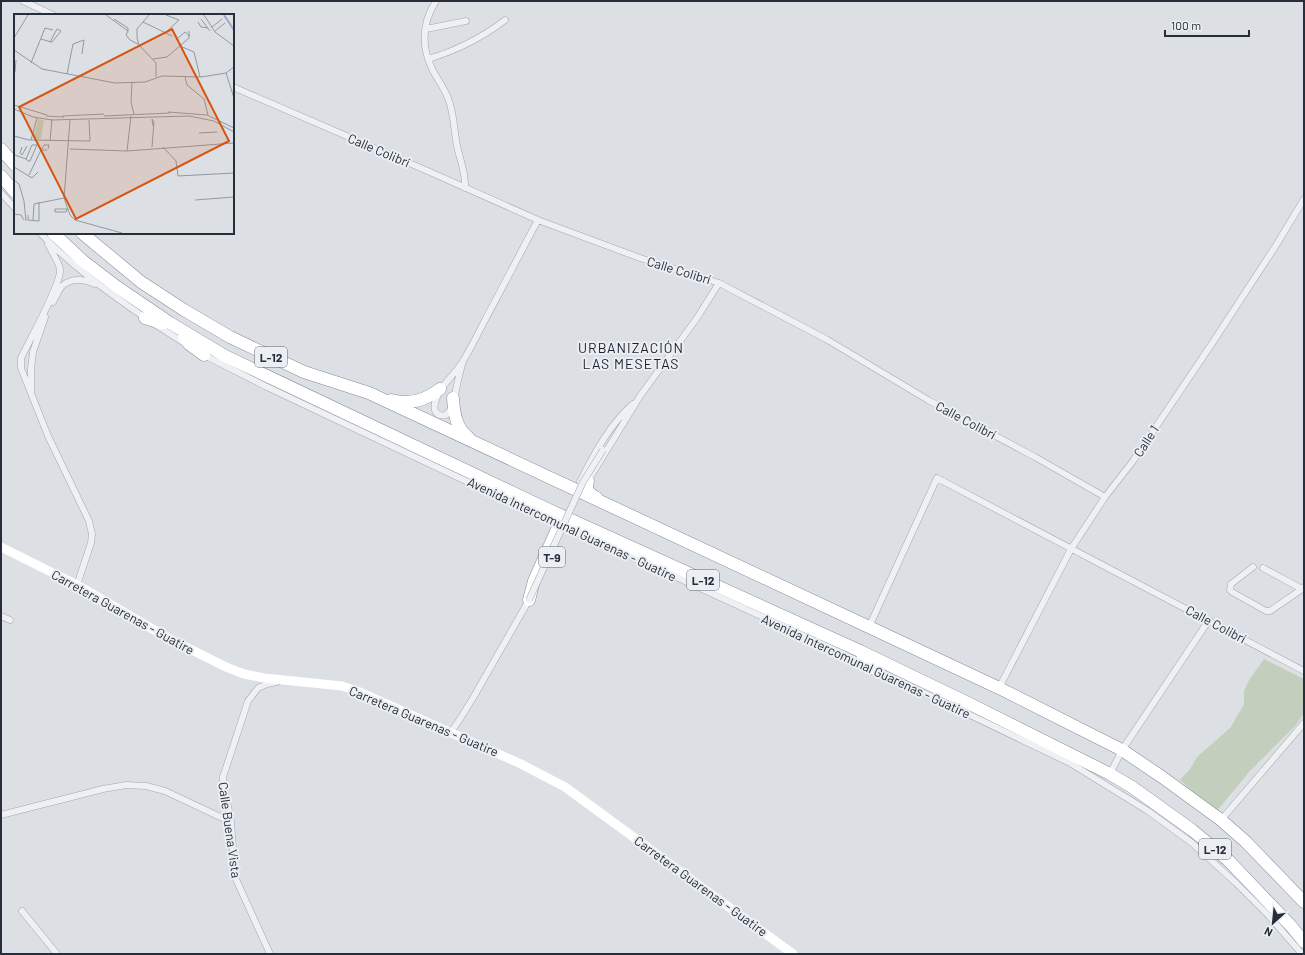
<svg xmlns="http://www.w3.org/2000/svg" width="1305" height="955" font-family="Barlow,sans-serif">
  <rect width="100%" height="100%" fill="#dce0e5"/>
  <!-- green -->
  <path fill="#c2cfbd" d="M 1264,659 L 1304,679 L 1304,713 L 1296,725 L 1249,772 L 1216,812 L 1180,780 L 1190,769 L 1197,757 L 1231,727 L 1244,704 L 1244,691 L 1249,680 Z"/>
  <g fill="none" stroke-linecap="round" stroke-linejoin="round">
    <!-- street casing -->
    <g stroke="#a2a7af" stroke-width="7">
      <path id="street" d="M 23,1 L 53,15
        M 436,1 C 422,23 421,47 433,71 C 438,80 444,88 448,98 C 454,113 454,130 457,146 C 460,160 466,173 465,188
        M 426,29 L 466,21
        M 428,59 C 455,51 483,37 505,20
        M 233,87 L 430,172 L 538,220 L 640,258 L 719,283 L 826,339 L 928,400 L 1035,457 L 1105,497
        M 1,193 L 15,208
        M 40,233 C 72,266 109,293 147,319
        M 48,244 C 51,250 59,263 60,269 C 62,283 29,341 21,358 L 21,368 L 48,436 L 89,521 L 92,534 L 91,543 L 77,585
        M 53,302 C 56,297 59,289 63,285 C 72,278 85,279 94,284
        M 156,325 L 186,344
        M 202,354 L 265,386 L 559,525 L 602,543 L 839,652 L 1070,763 L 1148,811 L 1192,843 L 1236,883 L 1269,916 L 1302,954
        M 463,361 L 459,376 L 452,408 L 446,415 C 438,417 433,412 435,403 C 439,386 454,376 463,361 C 471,348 478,334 485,320 C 503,287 520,253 538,220
        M 31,392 L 31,369 L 33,352 L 45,317
        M 640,396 L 697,318 L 719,283
        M 633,404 C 611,423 595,452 582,478 L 580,482 L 583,485 L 586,484 L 642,393
        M 1253,567 L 1231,584 L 1230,590 L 1232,592 L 1266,611 L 1270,611 L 1302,589
        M 1263,568 L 1302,589 L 1304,587
        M 1,616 L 10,620
        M 869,627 L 937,478 L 1304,671
        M 999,688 L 1071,549 L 1105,497 L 1133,461 L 1213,342 L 1275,247 L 1304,199
        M 451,732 L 460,719 L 473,698 L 529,600
        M 1110,774 L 1122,750 L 1209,620
        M 1,815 L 103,789 L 126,785 L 146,786 L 165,791 L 231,822
        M 1221,820 L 1304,723
        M 22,911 L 57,954
        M 270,954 L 235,877 L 231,822 L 228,806 L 223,786 L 223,777 L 248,701 L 258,688 L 267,684 L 277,682"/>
    </g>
    <!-- highway casing -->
    <g stroke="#848d9b" stroke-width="13">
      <path id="highway" d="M 1,149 L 15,165
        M 1,176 L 15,192
        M 53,233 L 83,261 L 117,287 L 170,323 L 225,356 L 547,509 L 860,651 L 970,704 L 1110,774 L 1132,787 L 1192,830 L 1228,860 L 1291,926 L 1304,942
        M 82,233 L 141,282 L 184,310 L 230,337 L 304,372 L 369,393 L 869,627 L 999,688 L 1122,750 L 1162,777 L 1221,820 L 1245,841 L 1304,902
        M 145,318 L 161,323 L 165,323
        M 184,337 L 189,344 L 204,355
        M 453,398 C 454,414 456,428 469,438
        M 391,400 C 409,405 425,401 440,389
        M 588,481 C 585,491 589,493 597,498
        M 529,600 L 534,581 L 559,525 C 560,518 555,515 550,511
        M 862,654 L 874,669"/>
    </g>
    <!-- street -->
    <use href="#street" stroke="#eef0f4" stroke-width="6"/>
    <!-- secondary -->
    <path stroke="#fff" stroke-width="9" d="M 1,547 L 77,585 L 168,638 L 226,667 L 244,674 L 264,678 L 342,686 L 360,692 L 521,764 L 565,787 L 793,954"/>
    <!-- highway -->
    <use href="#highway" stroke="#fff" stroke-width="12"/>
    <!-- street-bridge casing -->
    <g stroke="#a2a7af" stroke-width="7" stroke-linecap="butt">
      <path id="street-bridge" d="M 529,600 L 583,482 L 603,450"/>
    </g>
    <!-- street-bridge -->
    <use href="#street-bridge" stroke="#eef0f4" stroke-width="6"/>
  </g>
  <g text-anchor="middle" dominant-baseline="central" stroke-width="4" stroke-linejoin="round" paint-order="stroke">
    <!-- shield labels -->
    <g fill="#ebeef3" stroke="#616872" stroke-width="1">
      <rect x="255" y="347" width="32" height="20" rx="3"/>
      <rect x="539" y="547" width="26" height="20" rx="3"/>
      <rect x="687" y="570" width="32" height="20" rx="3"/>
      <rect x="1199" y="839" width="32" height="20" rx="3"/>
    </g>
    <g font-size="12" font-weight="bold" fill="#262e3b">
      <text x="271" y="357">L-12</text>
      <text x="552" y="557">T-9</text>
      <text x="703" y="580">L-12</text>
      <text x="1215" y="849">L-12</text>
    </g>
    <!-- street labels -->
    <g font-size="13" fill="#262e3b" stroke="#ebeef3">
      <text transform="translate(379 150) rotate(23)">Calle Colibrí</text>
      <text transform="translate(679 270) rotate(17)">Calle Colibrí</text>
      <text transform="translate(966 420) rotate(28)">Calle Colibrí</text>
      <text transform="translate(1146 441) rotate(-57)">Calle 1</text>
      <text transform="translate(572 529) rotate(25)">Avenida Intercomunal Guarenas - Guatire</text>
      <text transform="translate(123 612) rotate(29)">Carretera Guarenas - Guatire</text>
      <text transform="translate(1216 624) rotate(28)">Calle Colibrí</text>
      <text transform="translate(866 666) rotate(25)">Avenida Intercomunal Guarenas - Guatire</text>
      <text transform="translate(424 721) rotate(23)">Carretera Guarenas - Guatire</text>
      <text transform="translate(230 830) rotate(82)">Calle Buena Vista</text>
      <text transform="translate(701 886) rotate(36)">Carretera Guarenas - Guatire</text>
    </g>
    <!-- neighbourhood labels -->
    <g font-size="14" letter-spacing="1" fill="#191f2c" stroke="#ebeef3">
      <text x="631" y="347">URBANIZACIÓN<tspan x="631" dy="16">LAS MESETAS</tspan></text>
    </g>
  </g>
  <!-- overview -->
  <g transform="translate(14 14)">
    <rect width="220" height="220" fill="#dce0e5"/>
    <path d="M 24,105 L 30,106 L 27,125 L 19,125 Z" fill="#c2cfbd"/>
    <path fill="none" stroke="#97adc5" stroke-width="2" d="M 210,1 L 220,16"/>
    <path fill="none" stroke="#9399a1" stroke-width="1" d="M 92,1 L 114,17M 135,1 L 123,15 L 123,24 L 125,31 L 142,49 L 142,63M 190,1 L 201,18 L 220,32M 100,5 L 114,14 L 114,17M 187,5 L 196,17M 129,8 L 158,22M 184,8 L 187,13 L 194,14M 198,13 L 208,5M 114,17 L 112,21 L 116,26 L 124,30M 201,17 L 211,9M 151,19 L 165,6 L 152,1M 0,24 L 14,1M 164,24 L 171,18 L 176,22M 27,25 L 37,28 L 38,28 L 47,17 L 43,15 L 36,28M 166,32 L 180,38 L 186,63M 0,36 L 28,55 L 101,69 L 131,68 L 148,62 L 187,63 L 212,59 L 220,53M 139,45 L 153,43 L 175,24 L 175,17M 17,49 L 31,14 L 39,16M 1,58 L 2,46M 212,59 L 220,84M 53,60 L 59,30 L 70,26 L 68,40M 171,63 L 173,71 L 190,85 L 194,101M 117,88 L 118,68M 117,88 L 120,100M 0,91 L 33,101M 0,95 L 19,103 L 38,106 L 175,102 L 200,107 L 220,118M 154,98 L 193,101 L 220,114M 32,102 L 50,103M 48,102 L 90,100M 90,102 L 156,99M 56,106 L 50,184 L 56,201 L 61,206 L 108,219M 185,119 L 203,118M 0,122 L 15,126 L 76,127 L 75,106M 17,126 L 23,104M 36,127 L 38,105M 8,133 L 6,139 L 8,141 L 13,132M 138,133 L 140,108 L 138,105 L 139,112M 149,133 L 162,147 L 164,162 L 220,159M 56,135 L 113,137 L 220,129M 27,136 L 30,131 L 35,131 L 34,135M 113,137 L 117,102M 0,140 L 1,141 L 12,145 L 14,147 L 16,147 L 23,131 L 18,131 L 12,145M 0,153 L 18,164 L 24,158M 15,161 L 27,136 L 33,136M 0,166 L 5,170 L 10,187 L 12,207M 181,186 L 220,183M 53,195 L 52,198 L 41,198 L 41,195 L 54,195M 0,200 L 7,201 L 10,206M 14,201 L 14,206 L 25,207 L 25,188M 19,206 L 20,190 L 50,184"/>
    <path fill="#d55511" fill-opacity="0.15" stroke="#d55511" stroke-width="2" d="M 158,15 L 215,127 L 62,205 L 5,93 Z"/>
    <rect width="220" height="220" fill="none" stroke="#262e3b" stroke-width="2"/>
  </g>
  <!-- border -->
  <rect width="1305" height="955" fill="none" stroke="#262e3b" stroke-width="4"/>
  <!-- north arrow -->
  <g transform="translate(1273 923) rotate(207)" stroke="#ebeef3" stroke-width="3" paint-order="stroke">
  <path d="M0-3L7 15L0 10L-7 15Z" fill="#262e3b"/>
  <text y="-6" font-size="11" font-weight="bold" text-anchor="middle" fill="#262e3b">N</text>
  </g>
  <!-- scale -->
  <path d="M1165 30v6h84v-6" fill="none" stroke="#262e3b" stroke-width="2"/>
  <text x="1171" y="30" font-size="12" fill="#262e3b" stroke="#ebeef3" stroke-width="3" paint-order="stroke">100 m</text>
</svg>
